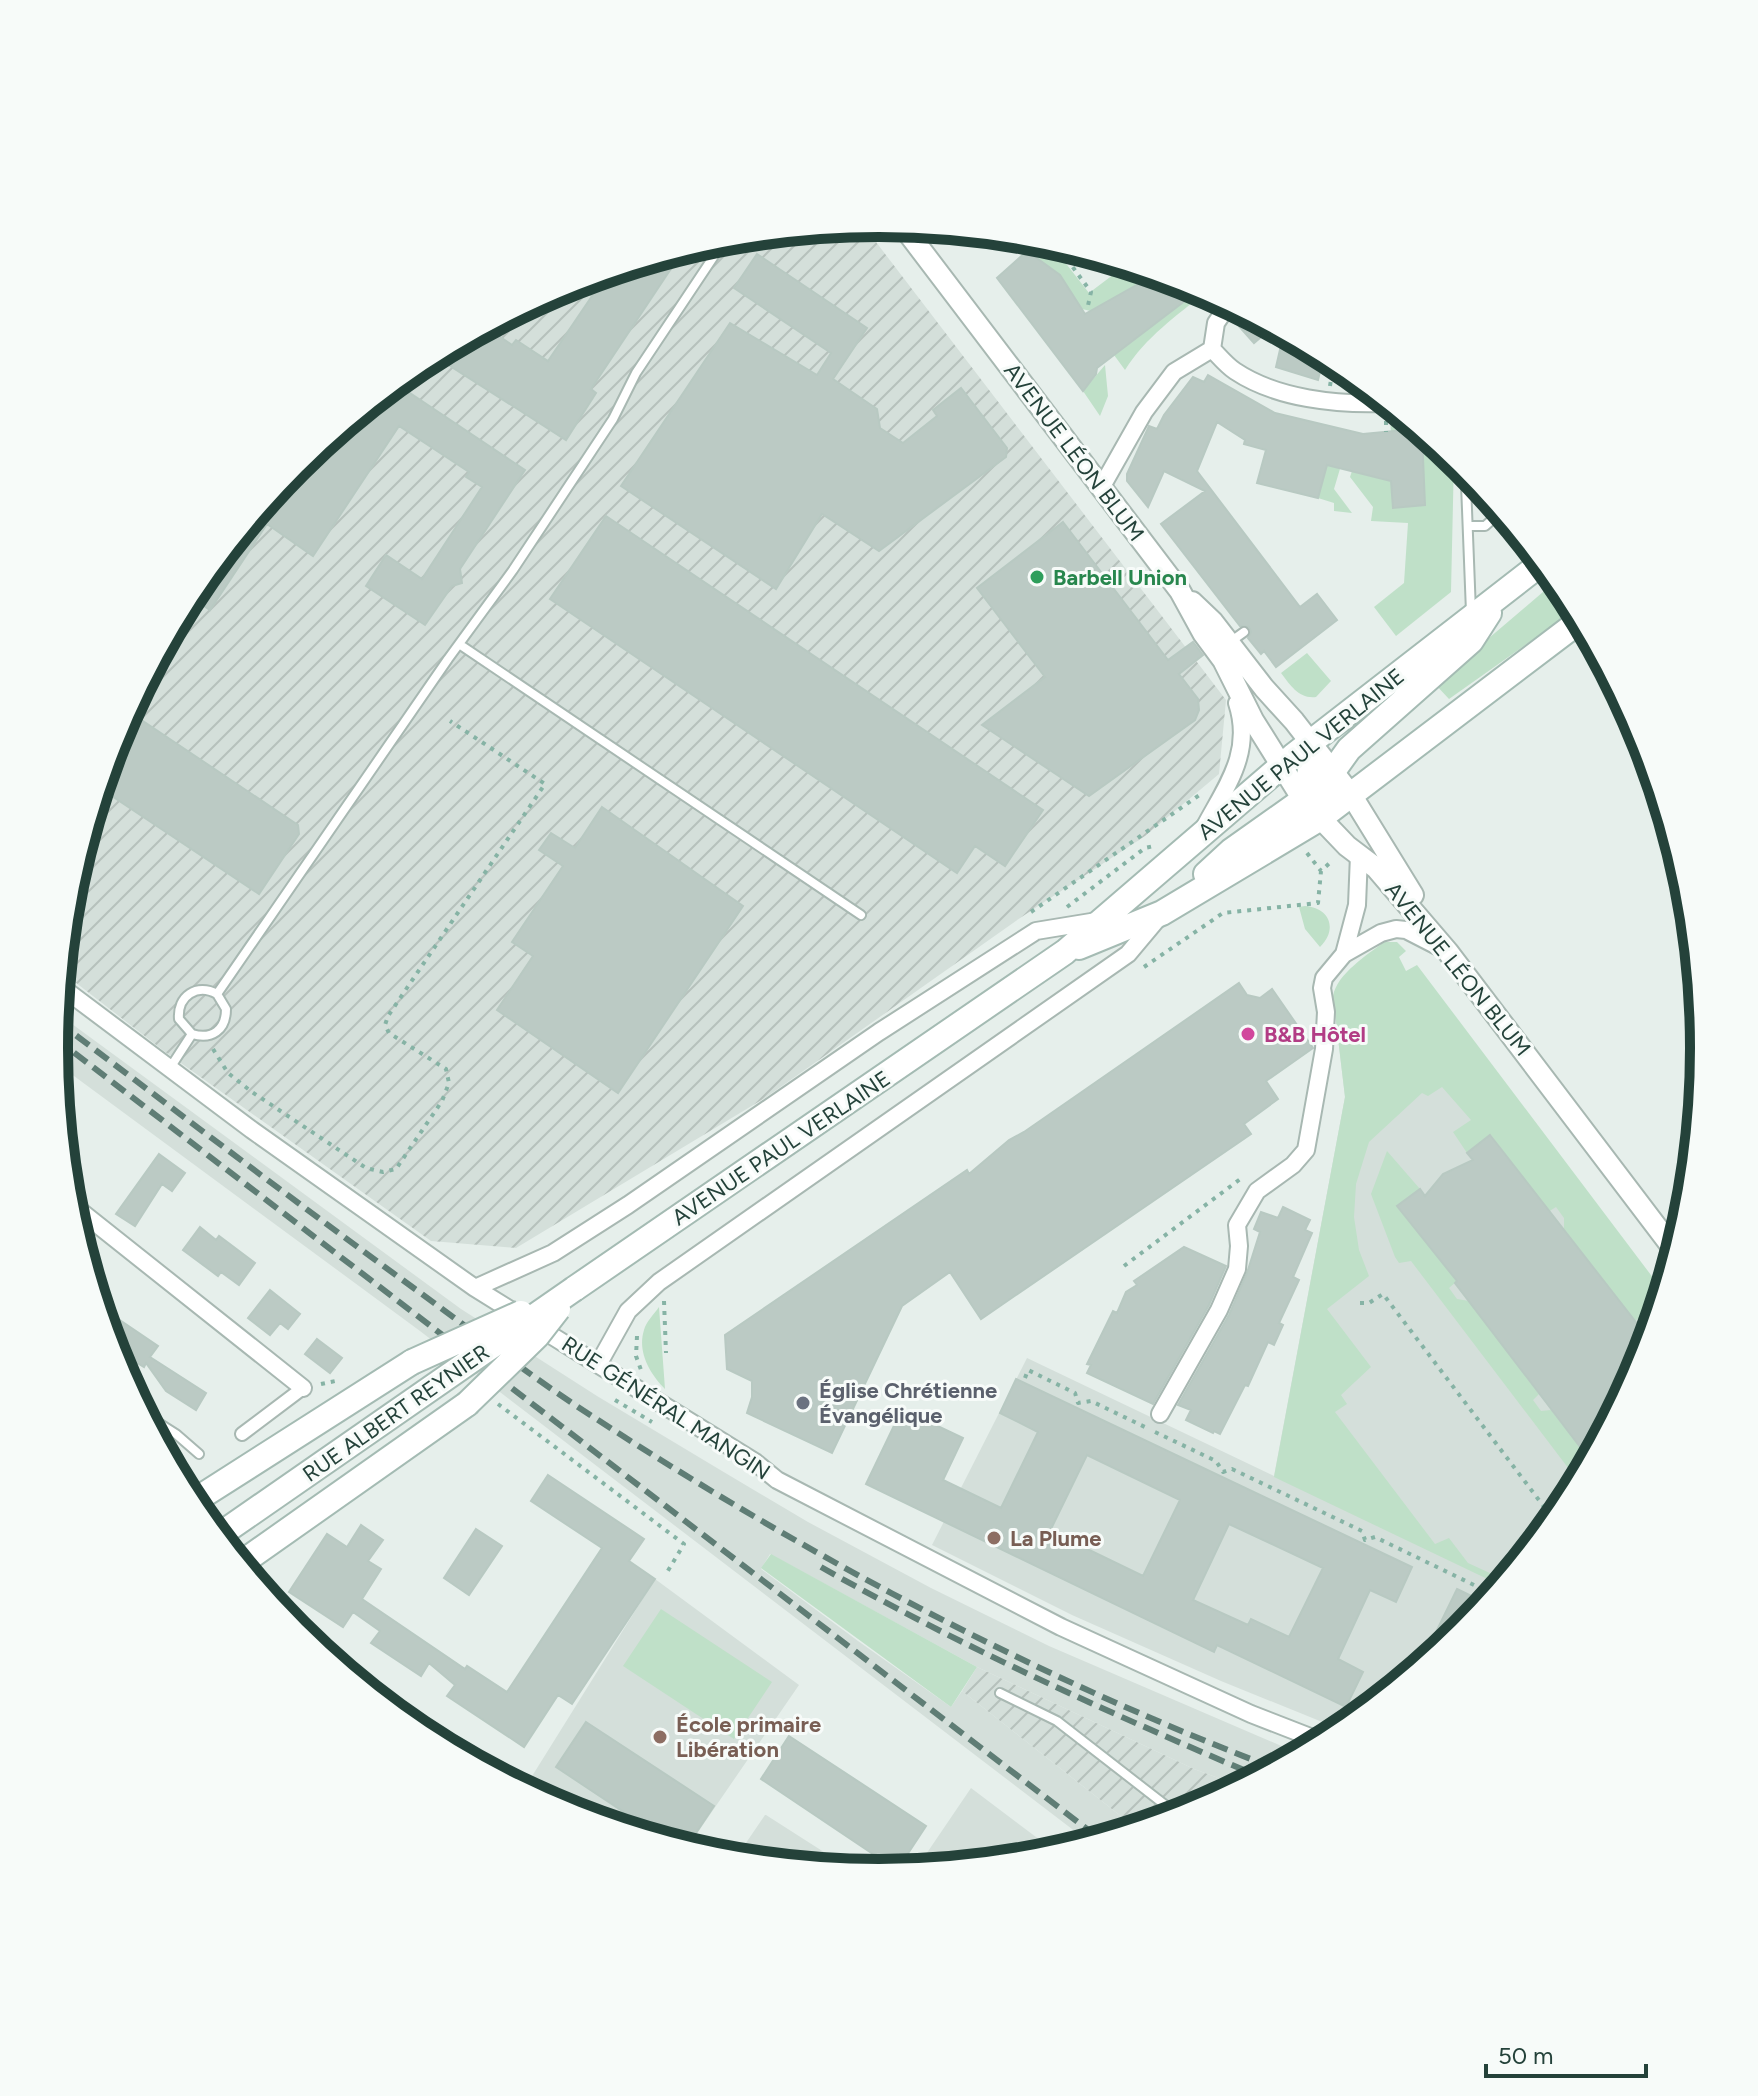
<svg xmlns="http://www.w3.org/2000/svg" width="1758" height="2096" font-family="Figtree,sans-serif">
  <defs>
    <pattern id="industrial-furrows" width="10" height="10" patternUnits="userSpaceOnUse" patternTransform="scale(2)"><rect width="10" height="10" fill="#d4dfda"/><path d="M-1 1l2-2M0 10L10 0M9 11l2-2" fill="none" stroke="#b6c1bc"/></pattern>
  </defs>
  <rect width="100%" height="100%" fill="#e6efeb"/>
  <!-- built -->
  <path fill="#d4dfda" d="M 1373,989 L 1663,1291 L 1641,1364 L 1565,1507 L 1462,1632 L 1342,1730 L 1221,1681 L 1072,1615 L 932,1545 L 1027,1358 L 1274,1476 L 1345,1097 L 1333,996 Z
    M 57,1013 L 461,1309 L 597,1396 L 722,1471 L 808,1522 L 931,1588 L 1049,1646 L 1300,1754 L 1240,1786 L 1194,1769 L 977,1667 L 770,1554 L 761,1569 L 858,1641 L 951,1707 L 962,1691 L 1136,1828 L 1089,1842 L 420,1331 L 55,1062 Z
    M 655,1579 L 799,1685 L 687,1848 L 563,1810 L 524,1789 Z
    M 971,1788 L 1056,1852 L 1039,1857 L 916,1869 Z
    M 765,1815 L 766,1815 L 852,1870 L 735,1859 Z"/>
  <!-- industrial -->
  <path fill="url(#industrial-furrows)" d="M 863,225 L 1226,700 L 1219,774 L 1145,836 L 1020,918 L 765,1098 L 516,1248 L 431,1241 L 164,1051 L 62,972 L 70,887 L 117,732 L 193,589 L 296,464 L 421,362 L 564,286 L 719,239 Z
    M 977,1667 L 1194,1769 L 1240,1786 L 1194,1810 L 1136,1828 L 962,1691 Z"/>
  <!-- green -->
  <path fill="#bfe0c8" d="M 1043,240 L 1081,251 L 1064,261 L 1089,293 L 1126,265 L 1156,274 L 1099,313 L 1082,309 L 1060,275 L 1027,251 Z
    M 1171,279 L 1206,292 C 1176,316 1146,337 1125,370 L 1114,355 L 1184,302 L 1185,298 Z
    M 1105,365 L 1108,396 L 1100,416 L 1083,391 Z
    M 1390,420 L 1408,420 L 1454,458 L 1451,592 L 1396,636 L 1374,607 L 1404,583 L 1408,523 L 1371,521 L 1373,507 L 1350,477 L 1352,471 L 1391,471 L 1393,508 L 1425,505 L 1422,434 L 1391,432 Z
    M 1329,458 L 1342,462 L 1334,489 L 1352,513 L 1334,511 L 1334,503 L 1318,498 Z
    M 1557,580 L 1576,609 L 1449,699 L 1435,684 Z
    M 1307,653 L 1331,681 L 1316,697 C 1299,699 1291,686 1281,673 Z
    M 1305,906 C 1330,908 1338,929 1320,947 L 1305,929 L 1299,907 Z
    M 1384,942 L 1397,942 L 1406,951 L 1399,957 L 1406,971 L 1417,965 L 1663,1291 L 1649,1339 L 1649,1328 L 1640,1317 L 1635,1321 L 1564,1229 L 1564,1218 L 1556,1207 L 1548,1212 L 1491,1135 L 1467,1153 L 1453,1132 L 1471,1120 L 1442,1087 L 1428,1096 L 1422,1093 L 1369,1142 L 1356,1184 L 1354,1217 L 1359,1250 L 1369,1276 L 1327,1309 L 1371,1367 L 1341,1395 L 1347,1404 L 1335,1412 L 1435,1544 L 1449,1538 L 1468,1563 L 1505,1580 L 1500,1585 L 1274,1477 L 1345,1097 L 1333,996 C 1337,974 1367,955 1384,942 Z
    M 1387,1151 L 1420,1189 L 1397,1206 L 1457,1281 L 1449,1288 L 1457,1299 L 1469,1301 L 1539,1394 L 1533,1400 L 1541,1411 L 1551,1410 L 1590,1460 L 1578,1481 L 1411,1261 L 1399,1263 L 1395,1257 L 1371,1194 Z
    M 659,1307 L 665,1389 C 650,1374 637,1352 644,1330 C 646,1322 654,1314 659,1307 Z
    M 771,1554 L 977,1667 L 951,1707 L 761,1568 Z
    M 661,1609 L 772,1682 L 734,1739 L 623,1666 Z"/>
  <!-- building -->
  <path fill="#bbcac4" stroke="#b8c9c2" stroke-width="2" fill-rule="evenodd" d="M 684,249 L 591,389 L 596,393 L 566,440 L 433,355 L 486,327 L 512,345 L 516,340 L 548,361 L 592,296 L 582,288 L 588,278 Z
    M 1027,251 L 1060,275 L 1085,314 L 1156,274 L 1171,279 L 1186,300 L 1097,368 L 1096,374 L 1083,391 L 997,278 Z
    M 757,254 L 867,328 L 833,379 L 877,409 L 880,428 L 903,443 L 937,416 L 933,410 L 961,388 L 1007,448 L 1006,457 L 879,551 L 822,514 L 776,589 L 621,486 L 730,323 L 817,375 L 831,353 L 734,288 Z
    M 1248,314 L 1267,332 L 1254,343 L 1237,324 Z
    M 1282,341 L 1309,347 L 1324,355 L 1318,380 L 1276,367 Z
    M 1208,375 L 1275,413 L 1363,434 L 1415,429 L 1422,434 L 1425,505 L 1393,508 L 1391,481 L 1327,465 L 1318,498 L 1257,483 L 1266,450 L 1244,444 L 1245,440 L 1217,422 L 1197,471 L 1300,607 L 1317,594 L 1337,620 L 1276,667 L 1264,651 L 1261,654 L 1248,638 L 1251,632 L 1249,627 L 1240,626 L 1161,524 L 1205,491 L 1164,471 L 1148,507 L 1127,481 L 1127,474 L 1149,426 L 1157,429 L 1164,415 L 1193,377 L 1204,382 Z
    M 395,383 L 525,470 L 460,569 L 462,583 L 452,586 L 425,625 L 366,586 L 386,555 L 422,579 L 482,487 L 466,477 L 469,472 L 399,426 L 313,556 L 267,524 L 210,610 L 190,596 L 296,464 Z
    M 606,516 L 1043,810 L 1005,866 L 975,846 L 957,873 L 550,599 Z
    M 1063,522 L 1168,660 L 1193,642 L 1203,655 L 1179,674 L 1198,699 L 1199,710 L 1195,720 L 1089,796 L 982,725 L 1045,677 L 977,588 Z
    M 128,711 L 298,825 L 299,834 L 259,894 L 100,788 L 117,732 Z
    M 602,807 L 743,906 L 618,1093 L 497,1010 L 533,956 L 512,942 L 563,866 L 539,850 L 551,833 L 575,848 Z
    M 1239,983 L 1247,995 L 1260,998 L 1272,989 L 1313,1048 L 1266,1081 L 1278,1099 L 1244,1124 L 1251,1134 L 981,1319 L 950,1272 L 902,1306 L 832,1453 L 747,1413 L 752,1397 L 752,1381 L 727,1369 L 725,1335 L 967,1170 L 969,1174 L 1009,1140 L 1024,1132 Z
    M 1490,1135 L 1649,1339 L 1641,1364 L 1590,1460 L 1455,1283 L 1457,1281 L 1397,1206 L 1420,1189 L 1425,1196 L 1443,1174 L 1473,1160 L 1467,1153 Z
    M 159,1154 L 185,1173 L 172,1191 L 162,1184 L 135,1226 L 116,1214 Z
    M 1283,1207 L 1310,1220 L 1305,1230 L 1312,1233 L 1293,1277 L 1299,1280 L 1279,1323 L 1283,1325 L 1274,1345 L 1268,1342 L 1248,1386 L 1245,1385 L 1220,1434 L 1214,1431 L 1213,1433 L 1186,1420 L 1191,1410 L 1178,1405 L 1229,1315 L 1247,1273 L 1260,1232 L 1254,1229 L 1261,1212 L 1278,1218 Z
    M 200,1227 L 216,1240 L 219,1236 L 255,1263 L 239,1285 L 221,1272 L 218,1276 L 183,1250 Z
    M 1184,1247 L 1226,1266 L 1209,1305 L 1153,1404 L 1087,1373 L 1091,1365 L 1087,1364 L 1113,1311 L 1117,1313 L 1126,1292 L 1137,1285 L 1134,1281 Z
    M 270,1290 L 300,1314 L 288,1329 L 280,1323 L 270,1335 L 248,1318 Z
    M 101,1312 L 116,1322 L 118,1319 L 158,1346 L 150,1357 L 206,1393 L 196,1410 L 166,1391 L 146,1363 L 144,1367 L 129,1358 L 132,1353 L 109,1338 Z
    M 317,1339 L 342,1358 L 330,1373 L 305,1354 Z
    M 1016,1379 L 1412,1567 L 1396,1602 L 1370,1590 L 1338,1659 L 1363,1672 L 1346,1707 L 1217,1645 L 1214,1652 L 866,1484 L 902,1409 L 963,1438 L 943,1480 L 1001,1508 L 1038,1432 L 1000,1413 ZM 1087,1455 L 1180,1500 L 1143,1576 L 1050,1531 ZM 1229,1524 L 1323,1568 L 1289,1637 L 1251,1619 L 1248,1625 L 1193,1600 Z
    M 548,1475 L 644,1539 L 629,1561 L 655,1579 L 572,1704 L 558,1695 L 524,1747 L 447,1696 L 455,1685 L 429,1663 L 421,1676 L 371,1643 L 380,1631 L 353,1612 L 343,1627 L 289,1592 L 327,1534 L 347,1547 L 361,1525 L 383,1540 L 368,1561 L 381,1569 L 362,1599 L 465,1669 L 467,1666 L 507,1692 L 602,1548 L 531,1501 Z
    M 476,1529 L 502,1546 L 469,1595 L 444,1578 Z
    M 1457,1589 L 1486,1603 L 1462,1632 L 1419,1667 Z
    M 586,1722 L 714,1806 L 686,1848 L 669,1842 L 556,1767 Z
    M 789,1736 L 926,1826 L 897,1870 L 761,1779 Z"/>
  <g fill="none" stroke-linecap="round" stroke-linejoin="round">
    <!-- service casing -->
    <g stroke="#a8b8b2" stroke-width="12">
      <path id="service" d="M 1469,473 L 1466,484 L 1471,612
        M 1468,526 L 1485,526 L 1501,512
        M 1230,642 L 1244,632
        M 459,644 L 861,915
        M 192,1034 L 179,1019 C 177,996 197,983 217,994
        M 170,1068 L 192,1034 C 212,1040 226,1030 226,1009 L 217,994 L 448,659 L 513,570 L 613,419 L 636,373 L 726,238
        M 143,1413 L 176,1434 L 199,1454
        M 1000,1693 L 1057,1721 L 1178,1815"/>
    </g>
    <!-- pedestrian casing -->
    <g stroke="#a8b8b2" stroke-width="16">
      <path id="pedestrian" d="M 242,1434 L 303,1388"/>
    </g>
    <!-- minor casing -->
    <g stroke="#a8b8b2" stroke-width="20">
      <path id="minor" d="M 1212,349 C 1219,356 1226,365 1235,371 C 1277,399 1337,405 1387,403
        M 1101,488 L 1144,412 L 1174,372 L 1212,349 L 1216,323 L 1229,304
        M 1205,826 C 1227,785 1253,752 1237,703
        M 1344,954 L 1357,905 L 1359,855
        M 60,986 L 252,1130 L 475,1288 L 755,1462 L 777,1480 L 1061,1627 L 1251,1714 L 1323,1742
        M 69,1202 L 303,1388
        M 475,1288 L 553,1253 L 628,1205 L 879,1032 L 1036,931 L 1097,921
        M 599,1363 L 628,1311 L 659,1282 L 1128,954 L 1159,917
        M 1160,1414 L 1219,1310 L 1237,1269 L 1239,1246 L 1237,1225 L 1257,1191 L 1293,1165 L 1306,1150 L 1324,1049 L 1326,1012 L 1322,988 L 1324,978 L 1344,954 L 1381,933 L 1396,929 L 1406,930 L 1443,949"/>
    </g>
    <!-- tertiary casing -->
    <g stroke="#a8b8b2" stroke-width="24">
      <path id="tertiary" d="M 902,225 L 1180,591 L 1203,633 L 1223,660 L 1253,720 L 1303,800 L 1347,846 L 1376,868 L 1448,952 L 1675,1251
        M 1192,602 L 1213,622 L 1264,688 L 1294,721 L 1352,796 L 1413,895"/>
    </g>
    <!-- secondary casing -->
    <g stroke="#a4bbb3" stroke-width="28">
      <path id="secondary" d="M 1319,819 L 1326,781 L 1349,749 L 1471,641 L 1489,613
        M 1206,874 L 1231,851 L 1303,800 L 1310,771 L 1310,742
        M 1079,947 L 1162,913 L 1319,819 L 1581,620
        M 574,1289 L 1065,952 L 1293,756 L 1543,562
        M 191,1503 L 412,1362
        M 240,1564 L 467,1404"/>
    </g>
    <!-- path -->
    <path stroke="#86b3a5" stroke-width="4" stroke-dasharray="4 6" stroke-linecap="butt" d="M 1055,243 L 1091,292 L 1087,310
      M 1330,386 L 1334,361
      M 1386,421 L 1386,432
      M 1307,853 L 1321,871
      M 1067,907 L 1145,848 L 1154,846
      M 1031,912 L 1201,794
      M 1144,967 L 1223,913 L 1318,903 L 1321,871 L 1333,860
      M 213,1049 L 228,1073 L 252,1092 L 366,1168 L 383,1172 L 396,1169 L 442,1101 L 449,1083 L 446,1069 L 389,1033 L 385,1025 L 388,1016 L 545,784 L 450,721
      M 1124,1266 L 1243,1177
      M 664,1301 L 666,1353
      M 1360,1303 L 1369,1303 L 1383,1294 L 1554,1520
      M 637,1336 L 636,1356 L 641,1370
      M 1025,1378 L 1028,1370 L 1075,1393 L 1078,1403 L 1091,1401 L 1147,1428
      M 321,1384 L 340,1380
      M 615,1400 L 652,1422
      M 498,1404 L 684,1544 L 666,1574
      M 1155,1432 L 1216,1461 L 1223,1472 L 1232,1469 L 1362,1531 L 1365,1540 L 1375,1537 L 1476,1586 L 1482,1596 L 1493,1594"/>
    <!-- service -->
    <use href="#service" stroke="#fff" stroke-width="8"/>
    <!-- pedestrian -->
    <use href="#pedestrian" stroke="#fff" stroke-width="12"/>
    <!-- minor -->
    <use href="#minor" stroke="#fff" stroke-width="16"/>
    <!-- tertiary -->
    <use href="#tertiary" stroke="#fff" stroke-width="20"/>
    <!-- secondary -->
    <use href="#secondary" stroke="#fff" stroke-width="24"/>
    <!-- rail -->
    <path stroke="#5f7d75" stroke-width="6" stroke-dasharray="16 8" stroke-linecap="butt" d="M 57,1021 C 176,1111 294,1201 415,1289 C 469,1328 522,1370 578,1407 C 796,1550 1030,1675 1274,1768
      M 55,1038 L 1100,1839
      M 821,1567 C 962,1647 1109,1713 1258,1776"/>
    <!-- secondary-bridge casing -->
    <g stroke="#a4bbb3" stroke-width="28" stroke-linecap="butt">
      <path id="secondary-bridge" d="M 412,1362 L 521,1313
        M 467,1404 L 537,1336 L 558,1309
        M 218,1536 L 574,1289"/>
    </g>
    <!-- secondary-bridge -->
    <use href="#secondary-bridge" stroke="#fff" stroke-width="24"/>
  </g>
  <!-- markers -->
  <circle fill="#2e9e5b" stroke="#f7fbf9" stroke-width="3" cx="1037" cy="577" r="8"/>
  <circle fill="#d1479c" stroke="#f7fbf9" stroke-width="3" cx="1248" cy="1034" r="8"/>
  <circle fill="#6b7280" stroke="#f7fbf9" stroke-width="3" cx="803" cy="1403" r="8"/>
  <g fill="#8d6e63" stroke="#f7fbf9" stroke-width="3">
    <circle cx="994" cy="1538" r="8"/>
    <circle cx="660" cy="1737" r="8"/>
  </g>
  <g text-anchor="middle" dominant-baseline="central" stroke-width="6" stroke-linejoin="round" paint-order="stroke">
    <!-- street labels -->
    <g font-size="22" fill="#24423a" stroke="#f7fbf9">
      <text transform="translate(1074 452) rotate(53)">AVENUE LÉON BLUM</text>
      <text transform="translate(1301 754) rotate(-39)">AVENUE PAUL VERLAINE</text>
      <text transform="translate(1458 969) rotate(51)">AVENUE LÉON BLUM</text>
      <text transform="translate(781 1148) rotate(-34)">AVENUE PAUL VERLAINE</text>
      <text transform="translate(666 1408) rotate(33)">RUE GÉNÉRAL MANGIN</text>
      <text transform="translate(396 1413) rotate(-35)">RUE ALBERT REYNIER</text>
    </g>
    <!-- leisure labels -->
    <g font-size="22" font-weight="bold" fill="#27864d" stroke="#f7fbf9" text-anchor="start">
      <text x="1053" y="577">Barbell Union</text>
    </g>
    <!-- hotel labels -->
    <g font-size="22" font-weight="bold" fill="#b23c85" stroke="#f7fbf9" text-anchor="start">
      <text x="1264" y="1034">B&amp;B Hôtel</text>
    </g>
    <!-- worship labels -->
    <g font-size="22" font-weight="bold" fill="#5b616d" stroke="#f7fbf9" text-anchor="start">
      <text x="819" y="1390">Église Chrétienne<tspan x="819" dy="25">Évangélique</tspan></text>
    </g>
    <!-- education labels -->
    <g font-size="22" font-weight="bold" fill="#785e54" stroke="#f7fbf9" text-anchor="start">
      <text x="1010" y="1538">La Plume</text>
      <text x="676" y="1724">École primaire<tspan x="676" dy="25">Libération</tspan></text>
    </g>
  </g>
  <!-- crop -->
  <path d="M0 0H1758V2096H0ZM68 1048a811 811 0 1 1 1622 0a811 811 0 1 1-1622 0Z" fill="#f7fbf9" fill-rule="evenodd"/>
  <path fill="none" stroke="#24423a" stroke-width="10" d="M68 1048a811 811 0 1 1 1622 0a811 811 0 1 1-1622 0Z"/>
  <!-- scale -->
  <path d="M1486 2064v12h160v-12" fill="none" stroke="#24423a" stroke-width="4"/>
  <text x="1498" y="2064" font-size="24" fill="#24423a" stroke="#f7fbf9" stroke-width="6" paint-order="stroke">50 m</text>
</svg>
